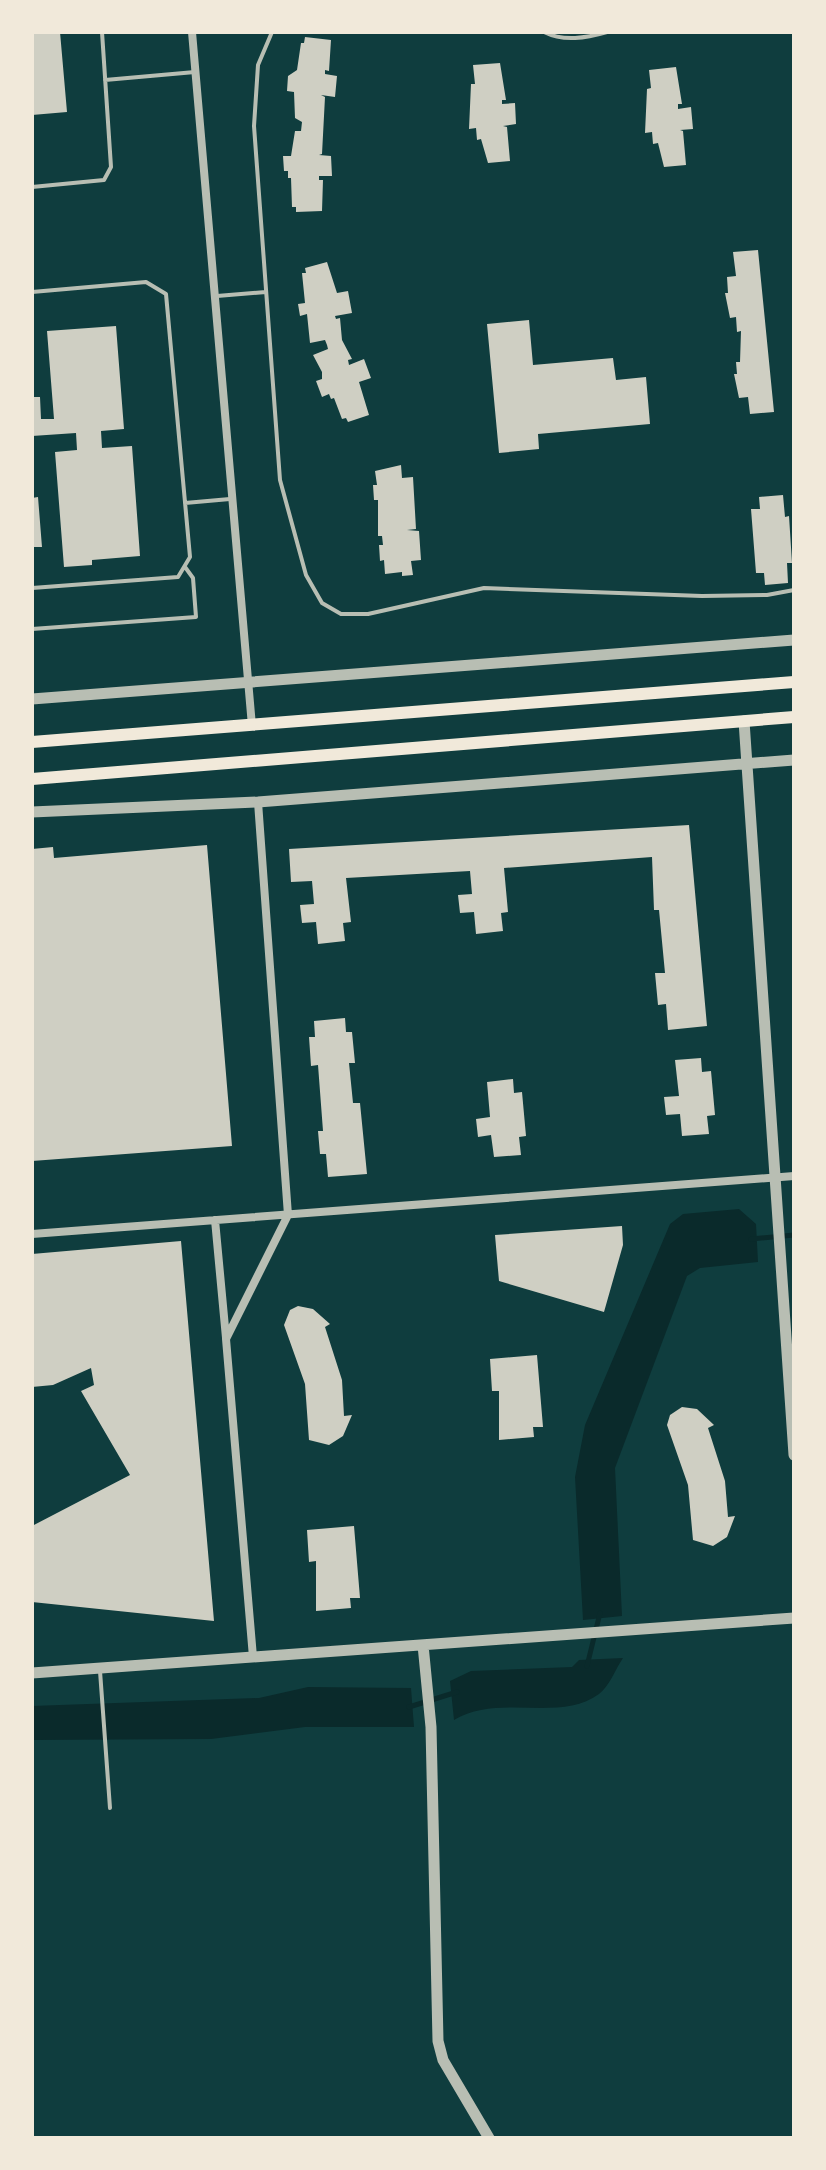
<svg xmlns="http://www.w3.org/2000/svg" width="826" height="2170" font-family="Inter,sans-serif">
  <rect width="100%" height="100%" fill="#0f3d3e"/>
  <!-- water -->
  <path fill="#0a2a2b" d="M 739,1209 L 756,1224 L 758,1262 L 700,1268 L 687,1276 L 615,1468 L 622,1616 L 583,1620 L 575,1477 L 585,1425 L 670,1224 L 683,1214 Z
    M 623,1658 C 616,1668 609,1687 599,1694 C 560,1723 499,1693 454,1720 L 450,1681 L 471,1671 L 572,1667 L 579,1660 Z
    M 308,1687 L 411,1688 L 414,1727 L 305,1727 L 211,1739 L 32,1740 L 32,1706 L 259,1698 Z"/>
  <g fill="none" stroke-linecap="round" stroke-linejoin="round">
    <!-- stream -->
    <path stroke="#0a2a2b" stroke-width="5" d="M 751,1239 L 794,1235
      M 587,1666 L 600,1613
      M 409,1707 L 457,1692"/>
  </g>
  <!-- building -->
  <path fill="#cfcfc3" d="M 32,32 L 60,32 L 67,112 L 32,115 Z
    M 305,37 L 331,40 L 329,71 L 325,70 L 325,74 L 337,76 L 335,97 L 321,95 L 325,97 L 322,154 L 319,155 L 331,156 L 332,176 L 319,176 L 319,180 L 323,180 L 322,211 L 296,212 L 296,207 L 292,207 L 291,178 L 288,178 L 288,171 L 284,171 L 283,156 L 291,156 L 295,131 L 301,131 L 302,122 L 295,118 L 294,92 L 287,91 L 288,76 L 297,70 L 301,43 L 304,43 Z
    M 500,63 L 506,100 L 502,100 L 502,104 L 515,103 L 516,124 L 503,126 L 507,127 L 510,161 L 488,163 L 481,139 L 477,140 L 476,128 L 469,129 L 471,84 L 475,84 L 473,65 Z
    M 676,67 L 682,104 L 678,104 L 678,109 L 691,107 L 693,129 L 680,130 L 683,131 L 686,165 L 664,167 L 658,143 L 653,144 L 652,132 L 645,133 L 647,89 L 651,88 L 649,70 Z
    M 758,250 L 774,412 L 750,414 L 748,397 L 739,398 L 734,374 L 737,374 L 736,362 L 740,362 L 741,331 L 737,332 L 736,317 L 730,318 L 725,293 L 728,293 L 727,277 L 736,276 L 733,252 Z
    M 327,262 L 337,293 L 348,291 L 352,313 L 335,316 L 336,319 L 340,318 L 342,340 L 352,359 L 348,360 L 349,365 L 364,359 L 371,378 L 359,382 L 369,415 L 348,422 L 346,418 L 342,419 L 334,398 L 331,399 L 329,394 L 322,397 L 316,381 L 322,379 L 322,372 L 313,355 L 328,349 L 327,345 L 325,340 L 310,343 L 307,314 L 300,316 L 298,304 L 305,303 L 302,273 L 306,273 L 305,268 Z
    M 529,320 L 533,365 L 613,358 L 616,380 L 646,377 L 650,424 L 538,434 L 539,449 L 499,453 L 487,324 Z
    M 116,326 L 124,429 L 101,431 L 102,448 L 132,446 L 140,556 L 92,560 L 92,565 L 64,567 L 55,452 L 77,450 L 76,433 L 32,436 L 32,397 L 40,397 L 41,419 L 54,419 L 47,331 Z
    M 401,465 L 402,478 L 413,477 L 416,529 L 407,530 L 419,531 L 421,560 L 411,561 L 413,575 L 402,576 L 402,572 L 385,574 L 384,560 L 380,561 L 379,545 L 383,545 L 382,536 L 378,536 L 378,500 L 374,500 L 373,485 L 377,485 L 375,471 Z
    M 783,495 L 785,517 L 789,516 L 792,563 L 787,563 L 788,583 L 765,585 L 764,573 L 756,573 L 751,509 L 760,509 L 759,497 Z
    M 38,497 L 42,547 L 32,547 L 32,498 Z
    M 689,825 L 707,1026 L 668,1030 L 666,1004 L 658,1005 L 655,973 L 665,973 L 659,910 L 654,910 L 652,857 L 504,868 L 508,912 L 501,913 L 503,931 L 476,934 L 474,912 L 460,913 L 458,895 L 472,894 L 470,871 L 346,878 L 351,922 L 343,923 L 345,941 L 318,944 L 316,922 L 302,923 L 300,905 L 314,904 L 312,881 L 291,882 L 289,849 Z
    M 207,845 L 232,1146 L 32,1161 L 32,849 L 53,847 L 54,858 Z
    M 345,1018 L 346,1032 L 352,1032 L 355,1063 L 349,1063 L 353,1103 L 360,1103 L 367,1174 L 328,1177 L 326,1154 L 320,1154 L 318,1131 L 323,1131 L 318,1065 L 311,1066 L 309,1037 L 315,1037 L 314,1021 Z
    M 701,1058 L 702,1072 L 711,1071 L 715,1115 L 707,1116 L 709,1134 L 682,1136 L 680,1114 L 666,1115 L 664,1097 L 679,1096 L 675,1060 Z
    M 513,1079 L 514,1093 L 522,1092 L 526,1136 L 519,1137 L 521,1155 L 494,1157 L 491,1135 L 478,1137 L 476,1119 L 490,1117 L 487,1082 Z
    M 622,1226 L 623,1245 L 604,1312 L 499,1281 L 495,1235 Z
    M 181,1241 L 214,1621 L 32,1602 L 32,1526 L 130,1475 L 81,1391 L 94,1385 L 91,1368 L 53,1385 L 32,1387 L 32,1254 Z
    M 298,1306 L 313,1309 L 330,1324 L 325,1327 L 342,1380 L 344,1416 L 352,1415 L 343,1436 L 329,1445 L 309,1440 L 305,1384 L 284,1325 L 290,1310 Z
    M 537,1355 L 543,1427 L 533,1427 L 534,1437 L 499,1440 L 499,1391 L 492,1391 L 490,1359 Z
    M 682,1407 L 697,1409 L 714,1425 L 708,1428 L 725,1481 L 728,1517 L 735,1516 L 727,1537 L 713,1546 L 693,1540 L 688,1485 L 667,1425 L 670,1415 Z
    M 354,1526 L 360,1598 L 350,1598 L 351,1608 L 316,1611 L 316,1561 L 309,1562 L 307,1530 Z"/>
  <g fill="none" stroke-linecap="round" stroke-linejoin="round">
    <!-- service -->
    <path stroke="#b8beb3" stroke-width="4" d="M 272,32 L 258,65 L 254,126 L 280,480 L 306,575 L 322,603 L 341,614 L 368,614 L 484,588 L 702,596 L 767,595 L 794,590
      M 544,32 C 564,42 586,38 607,32
      M 105,80 L 195,72
      M 32,187 L 104,180 L 111,167 L 102,32
      M 32,292 L 146,282 L 166,294 L 190,557 L 178,577 L 32,588
      M 217,296 L 266,292
      M 185,503 L 230,499
      M 32,629 L 196,617 L 193,578 L 185,567
      M 100,1671 L 110,1808"/>
    <!-- minor -->
    <path stroke="#b8beb3" stroke-width="8" d="M 192,32 L 252,726
      M 215,1220 L 226,1338
      M 32,1234 L 794,1176
      M 253,1657 L 226,1339 L 288,1215 L 258,802"/>
    <!-- tertiary -->
    <path stroke="#b8beb3" stroke-width="11" d="M 32,699 L 794,640
      M 744,721 L 794,1455
      M 32,812 L 258,802 L 794,760
      M 423,1645 L 431,1727 L 438,2041 L 443,2060 L 489,2138
      M 32,1673 L 794,1618"/>
    <!-- secondary -->
    <path stroke="#f1e9da" stroke-width="12" d="M 32,742 L 794,682
      M 32,779 L 794,717"/>
  </g>
  <!-- border -->
  <rect width="826" height="2170" fill="none" stroke="#f1e9da" stroke-width="68"/>
</svg>
